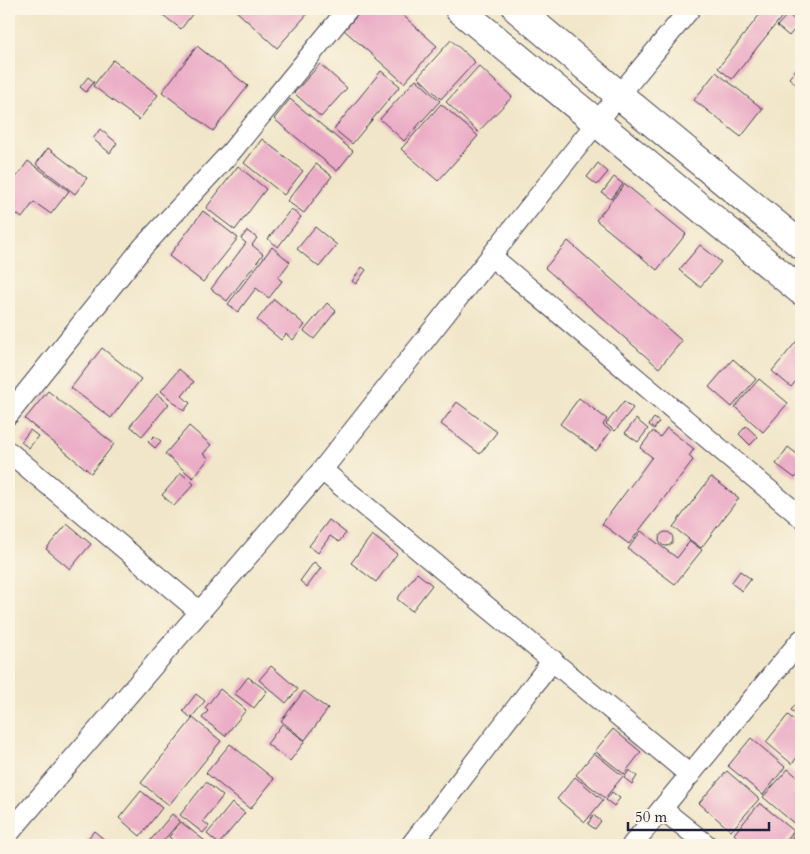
<svg xmlns="http://www.w3.org/2000/svg" width="810" height="854" font-family="Cardo,serif">
  <rect width="100%" height="100%" fill="#fcf5e5"/>
  <filter id="ink" filterUnits="userSpaceOnUse"><feTurbulence type="fractalNoise" baseFrequency=".02" numOctaves="2"/><feDisplacementMap in="SourceGraphic" scale="10" xChannelSelector="R" yChannelSelector="G"/><feConvolveMatrix kernelMatrix="1 2 1 2 8 2 1 2 1" color-interpolation-filters="sRGB"/></filter>
  <filter id="wash" filterUnits="userSpaceOnUse"><feTurbulence type="fractalNoise" baseFrequency=".0096" numOctaves="4" result="noise"/><feDisplacementMap in="SourceGraphic" scale="20" xChannelSelector="R" yChannelSelector="G"/><feGaussianBlur stdDeviation="1.12" result="paint"/><feColorMatrix in="noise" values="0 0 0 0 0 0 0 0 0 0 0 0 0 0 0 0 0 1.4 0 .05"/><feComposite in="paint" operator="in"/></filter>
  <g filter="url(#wash)">
    <rect width="100%" height="100%" fill="#f1e6c9"/>
    <g id="blocks">
      <!-- building -->
      <path fill="#ebacc6" d="M 155,9 L 196,9 L 181,29 Z
        M 234,9 L 309,9 L 311,10 L 277,48 Z
        M 363,9 L 396,9 L 437,46 L 404,83 L 344,30 Z
        M 764,9 L 788,9 L 732,79 L 718,68 Z
        M 788,14 L 799,24 L 789,36 L 777,26 Z
        M 451,40 L 475,62 L 441,99 L 418,77 Z
        M 197,46 L 248,86 L 213,131 L 162,92 Z
        M 113,60 L 158,95 L 139,120 L 93,86 Z
        M 801,63 L 801,89 L 789,78 Z
        M 320,64 L 347,88 L 321,117 L 294,93 Z
        M 479,66 L 512,97 L 478,132 L 446,102 Z
        M 381,71 L 400,86 L 352,144 L 334,129 Z
        M 716,72 L 763,109 L 741,137 L 694,100 Z
        M 88,77 L 94,82 L 86,92 L 80,87 Z
        M 416,79 L 440,101 L 404,141 L 380,119 Z
        M 290,99 L 353,151 L 337,171 L 274,119 Z
        M 441,104 L 478,136 L 438,181 L 401,149 Z
        M 100,129 L 117,143 L 110,153 L 93,139 Z
        M 262,139 L 303,171 L 284,195 L 244,163 Z
        M 48,148 L 87,178 L 75,194 L 36,164 Z
        M 28,161 L 69,191 L 51,214 L 34,202 L 22,218 L 9,208 L 9,187 Z
        M 598,163 L 608,172 L 597,185 L 587,177 Z
        M 316,164 L 332,176 L 304,213 L 287,201 Z
        M 238,166 L 266,189 L 235,230 L 206,208 Z
        M 801,170 L 801,182 L 796,177 Z
        M 614,177 L 623,184 L 611,199 L 602,193 Z
        M 625,184 L 686,234 L 657,270 L 596,220 Z
        M 291,209 L 301,217 L 278,247 L 268,239 Z
        M 203,211 L 238,238 L 203,282 L 169,256 Z
        M 315,227 L 337,245 L 319,267 L 297,249 Z
        M 247,231 L 257,238 L 252,245 L 263,254 L 227,301 L 211,289 L 246,243 L 241,239 Z
        M 568,241 L 682,341 L 659,368 L 545,268 Z
        M 700,245 L 721,262 L 700,287 L 679,270 Z
        M 272,247 L 290,262 L 278,278 L 282,281 L 269,298 L 256,288 L 238,312 L 228,304 Z
        M 362,267 L 366,270 L 356,284 L 352,281 Z
        M 274,299 L 305,325 L 293,340 L 286,334 L 281,340 L 257,320 Z
        M 327,303 L 336,311 L 314,339 L 304,331 Z
        M 801,336 L 801,375 L 791,387 L 772,371 Z
        M 102,348 L 141,379 L 111,418 L 71,388 Z
        M 733,359 L 756,379 L 732,407 L 709,387 Z
        M 179,369 L 194,382 L 182,396 L 190,403 L 184,411 L 161,391 Z
        M 759,379 L 788,403 L 763,432 L 735,407 Z
        M 48,391 L 114,444 L 91,473 L 25,419 Z
        M 157,394 L 169,404 L 142,436 L 130,426 Z
        M 579,398 L 607,419 L 603,425 L 611,431 L 596,451 L 560,424 Z
        M 624,401 L 633,408 L 615,431 L 606,424 Z
        M 457,402 L 497,432 L 480,454 L 441,424 Z
        M 654,418 L 659,422 L 654,429 L 649,425 Z
        M 636,419 L 648,429 L 638,442 L 625,433 Z
        M 189,426 L 211,445 L 203,454 L 209,458 L 193,478 L 165,454 Z
        M 746,426 L 758,437 L 750,445 L 739,434 Z
        M 667,428 L 694,449 L 689,456 L 693,460 L 629,544 L 602,524 L 652,457 L 640,448 L 653,431 L 660,437 Z
        M 30,430 L 38,436 L 29,448 L 21,442 Z
        M 154,436 L 161,441 L 155,448 L 148,442 Z
        M 788,447 L 801,457 L 801,470 L 795,478 L 776,464 Z
        M 181,473 L 194,484 L 174,506 L 162,495 Z
        M 711,477 L 739,498 L 701,548 L 673,527 Z
        M 329,520 L 346,533 L 339,542 L 330,536 L 318,553 L 309,546 Z
        M 67,524 L 91,544 L 70,569 L 46,549 Z
        M 641,531 L 677,558 L 690,541 L 702,550 L 675,584 L 628,549 Z
        M659 539a7 7 0 1 1 14 0a7 7 0 1 1-14 0Z
        M 372,535 L 397,554 L 376,582 L 351,563 Z
        M 314,562 L 321,568 L 307,587 L 300,581 Z
        M 740,571 L 751,579 L 742,591 L 731,583 Z
        M 417,573 L 432,585 L 412,611 L 397,599 Z
        M 271,666 L 298,689 L 286,703 L 259,680 Z
        M 248,677 L 267,691 L 254,708 L 235,694 Z
        M 220,689 L 246,710 L 225,736 L 202,718 L 208,711 L 205,708 Z
        M 304,691 L 328,709 L 305,740 L 281,721 Z
        M 196,694 L 205,701 L 191,718 L 183,711 Z
        M 801,698 L 801,718 L 791,710 Z
        M 788,715 L 801,726 L 801,752 L 792,764 L 766,742 Z
        M 193,718 L 221,741 L 169,805 L 141,783 Z
        M 282,724 L 305,741 L 290,761 L 267,744 Z
        M 613,729 L 641,752 L 624,774 L 595,751 Z
        M 751,738 L 785,767 L 763,795 L 728,766 Z
        M 230,744 L 274,779 L 250,809 L 206,773 Z
        M 594,753 L 623,776 L 605,798 L 576,775 Z
        M 788,769 L 801,780 L 801,821 L 797,826 L 763,797 Z
        M 629,770 L 637,776 L 632,784 L 624,778 Z
        M 727,771 L 759,799 L 731,831 L 699,803 Z
        M 575,777 L 603,800 L 585,822 L 557,799 Z
        M 206,782 L 223,796 L 203,821 L 209,826 L 203,833 L 180,815 Z
        M 141,791 L 162,808 L 140,836 L 119,818 Z
        M 612,792 L 620,798 L 614,806 L 606,800 Z
        M 232,803 L 245,813 L 219,844 L 207,834 Z
        M 760,803 L 794,831 L 782,845 L 740,845 L 743,842 L 734,834 Z
        M 172,814 L 180,821 L 160,845 L 154,845 L 149,842 Z
        M 593,815 L 601,821 L 595,829 L 588,824 Z
        M 181,822 L 210,845 L 179,845 L 169,837 Z
        M 94,831 L 111,845 L 83,845 Z
        M 796,833 L 801,837 L 801,845 L 786,845 Z"/>
    </g>
  </g>
  <g filter="url(#ink)">
    <use href="#blocks" fill-opacity="0" stroke="#413f50" stroke-width="1"/>
    <g fill="none" stroke-linecap="round" stroke-linejoin="round">
      <!-- minor casing -->
      <g stroke="#413f50" stroke-width="22">
        <path id="minor" d="M 491,256 L 801,517
          M 9,414 L 143,247 L 231,152 L 348,9
          M 9,452 L 200,612
          M 322,470 L 690,775
          M 662,809 L 707,845
          M 9,833 L 322,470 L 597,122 L 690,9
          M 411,845 L 553,660
          M 632,845 L 801,640"/>
      </g>
      <!-- trunk casing -->
      <g stroke="#413f50" stroke-width="30">
        <path id="trunk" d="M 459,9 L 801,291
          M 517,9 L 619,95 L 801,245"/>
      </g>
      <!-- minor -->
      <use href="#minor" stroke="#fff" stroke-width="20"/>
      <!-- trunk -->
      <use href="#trunk" stroke="#fff" stroke-width="28"/>
    </g>
  </g>
  <!-- margin -->
  <rect width="810" height="854" fill="none" stroke="#fcf5e5" stroke-width="30"/>
  <!-- scale -->
  <path d="M628 822v8h141v-8" fill="none" stroke="#22223b" stroke-width="2.5"/>
  <text x="635" y="822" font-size="15" fill="#22223b" stroke="#fcf5e5" stroke-width="4" paint-order="stroke">50 m</text>
</svg>
